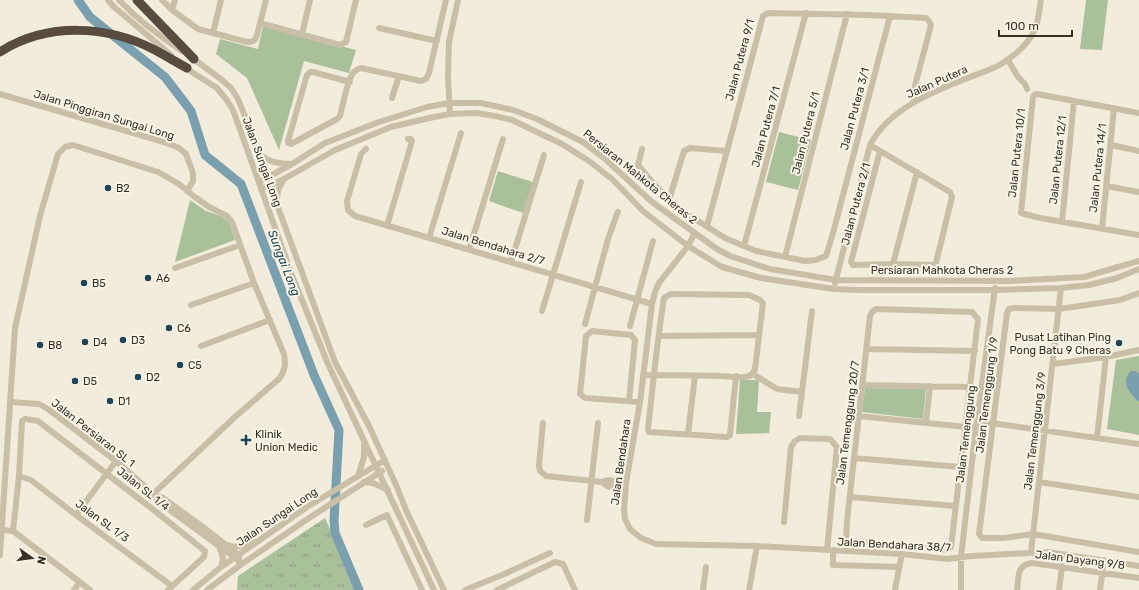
<svg xmlns="http://www.w3.org/2000/svg" width="1139" height="590" font-family="Rubik,sans-serif">
  <defs>
    <pattern id="grass-tufts" width="24" height="20" patternUnits="userSpaceOnUse"><rect width="24" height="20" fill="#aac09b"/><path d="M3 7l-1-3M5 7V3M7 7l1-3M15 17l-1-3M17 17v-4M19 17l1-3" fill="none" stroke="#8b9c7e"/></pattern>
  </defs>
  <rect width="100%" height="100%" fill="#f1ecdb"/>
  <!-- grass -->
  <path fill="url(#grass-tufts)" d="M 325,518 L 357,590 L 237,590 L 238,576 Z"/>
  <!-- park -->
  <path fill="#aac09b" d="M 1086,0 L 1108,0 L 1102,50 L 1080,49 Z
    M 263,26 L 356,50 L 349,73 L 304,61 L 279,150 L 247,78 L 216,54 L 220,39 L 258,49 Z
    M 779,132 L 811,140 L 798,190 L 766,182 Z
    M 498,171 L 533,182 L 523,213 L 489,201 Z
    M 190,200 L 206,211 L 221,216 L 229,222 L 235,240 L 175,262 Z
    M 1139,356 L 1139,435 L 1107,429 L 1116,360 Z
    M 740,380 L 759,380 L 757,412 L 771,412 L 769,433 L 736,434 Z
    M 865,388 L 926,389 L 923,419 L 862,412 Z"/>
  <!-- water -->
  <path fill="#7a9fae" d="M 1131,371 L 1136,371 L 1139,374 L 1139,402 C 1129,392 1120,383 1131,371 Z"/>
  <g fill="none" stroke-linecap="round" stroke-linejoin="round">
    <!-- river -->
    <path stroke="#7a9fae" stroke-width="9" d="M 78,0 L 90,17 L 165,77 L 191,111 L 205,155 L 241,184 L 314,375 L 339,430 L 334,521 L 335,533 L 359,590"/>
    <!-- minor -->
    <path stroke="#c9bfa7" stroke-width="6" d="M 108,0 L 114,7 L 171,55
      M 119,0 C 138,20 159,36 182,51
      M 162,0 L 172,10 L 198,29 L 247,42 C 253,42 255,41 257,35 L 266,0
      M 172,10 L 175,0
      M 260,23 L 340,45 L 346,42 L 356,0
      M 379,28 L 437,41
      M 213,33 L 221,0
      M 302,34 L 310,0
      M 191,57 L 222,80 L 231,88 L 238,99 L 260,154 L 276,202 L 335,362 L 369,426 L 397,487 L 406,510 L 444,590
      M 1008,60 L 1018,77 L 1025,84 L 1027,89
      M 184,67 L 217,88 L 226,99 L 233,110 L 293,278 L 328,364 L 434,590
      M 350,82 L 313,72 L 310,72 L 307,75 L 288,141 L 288,143 L 291,144 L 337,119 L 340,116 C 343,105 347,81 353,73 C 355,70 358,69 361,68 L 421,81 L 426,79 L 429,73 L 446,0
      M 0,94 L 164,142 L 179,148 L 186,154 L 193,173 L 193,181 L 187,191
      M 1034,95 L 1033,97 L 1021,213 L 1040,218 L 1139,235
      M 1034,95 L 1037,94 L 1139,113
      M 392,98 L 399,76
      M 450,114 L 448,77 L 449,42 L 458,0
      M 870,145 L 950,192 L 952,197 L 936,263 L 935,265 L 893,264 L 853,265 L 851,262 L 880,151
      M 1111,145 L 1139,151
      M 366,149 L 361,154 L 347,201 L 348,210 L 355,216 L 652,304
      M 642,149 L 638,165 L 653,183 L 669,200 L 687,214 L 725,238 L 756,251 L 805,261 L 816,260 L 826,256 L 833,233 L 890,16
      M 261,155 C 270,163 279,163 291,164
      M 259,182 L 292,164 L 325,143 L 379,122 L 427,107 L 449,103 L 481,103 L 513,110 L 537,119 L 583,142 L 604,158 L 652,202 L 717,249 L 730,256 L 770,269 L 836,280 L 1009,281 L 1084,277 L 1139,261
      M 1106,186 L 1139,192
      M 261,189 L 284,179 L 335,150 L 391,127 L 429,118 L 450,114 L 476,113 L 495,116 L 512,120 L 562,144 L 589,161 L 613,180 L 643,211 L 688,246 L 722,267 L 761,278 L 834,289 L 859,290 L 995,290 L 1061,288 L 1089,285 L 1117,278 L 1139,269
      M 669,200 L 684,151 L 690,148 L 727,151
      M 276,201 L 279,188 L 284,179
      M 1062,222 L 1074,101
      M 387,226 L 412,141 L 411,139 L 408,139
      M 707,226 L 763,16 L 768,13 L 868,15 L 926,18 L 929,21 L 931,25 L 913,93 L 914,101
      M 1102,229 L 1114,108
      M 695,233 L 688,246 L 659,283 L 655,292 L 652,304 L 640,402 L 626,483 L 624,510 L 625,519 L 630,529 L 641,538 L 656,544 L 757,546 L 902,554 L 947,559 L 972,556 L 1048,552 L 1139,566
      M 429,238 L 461,133
      M 744,246 L 806,13
      M 469,250 L 503,139
      M 785,257 L 847,14
      M 511,262 L 544,155
      M 893,264 L 917,172
      M 175,268 L 240,245
      M 835,283 L 870,145 C 893,101 952,85 996,67 C 1010,59 1027,46 1034,31 C 1039,22 1039,10 1041,0
      M 1139,293 L 1120,300 L 1059,309 L 1014,308 L 1009,309 L 1007,313 L 979,534 L 982,538 L 1004,538 L 1033,534 L 1139,552
      M 191,305 L 254,283
      M 876,309 L 972,312 L 978,319 L 951,547 L 946,550 L 848,541 L 846,540 L 847,521 L 870,316 L 872,312 Z
      M 542,311 L 581,182
      M 585,324 L 608,239 L 617,214 L 618,212
      M 630,326 L 653,241
      M 659,336 L 759,335
      M 201,346 L 270,320
      M 867,349 L 975,351
      M 1053,364 L 1106,357 L 1139,350
      M 753,374 L 777,389 L 802,392
      M 643,375 C 669,375 695,375 721,376 C 730,376 742,379 749,376 C 753,374 754,372 755,369 L 763,303 L 760,300 L 749,295 L 671,294 L 664,298 C 657,341 653,385 648,429 L 649,432 L 727,437 L 730,435 L 736,376
      M 862,385 L 970,387
      M 629,401 L 635,340 L 631,335 L 592,331 L 586,336 L 580,394 L 585,398 L 640,402
      M 10,402 L 39,404 L 48,409 L 116,461 L 156,496 L 163,498 L 207,530 L 239,555 L 239,566
      M 799,416 L 812,311
      M 858,416 L 976,428
      M 977,421 L 1139,444
      M 543,423 L 539,465 L 540,471 L 546,476 L 602,482 L 607,486 L 625,490
      M 926,423 L 930,386
      M 688,434 L 695,376
      M 1097,438 L 1106,357
      M 854,458 L 960,467
      M 19,476 L 31,480 L 76,515 L 172,586
      M 358,476 L 364,457 L 364,443
      M 364,482 L 373,483 L 388,490
      M 602,482 L 608,480 L 626,483
      M 1039,482 L 1139,497
      M 156,496 L 159,502 L 238,560
      M 850,497 L 955,506
      M 76,515 L 116,461
      M 587,520 L 598,423
      M 784,522 L 791,447 L 795,441 L 800,438 L 830,439 L 837,447 L 827,550
      M 366,525 L 387,515 L 422,590
      M 2,530 L 13,531 L 90,590
      M 13,531 L 19,476 L 22,421 L 25,419 L 38,421 L 155,511 L 205,551 L 204,557 L 168,590
      M 227,545 C 236,549 245,545 254,542
      M 220,549 L 223,558 L 221,567
      M 833,551 L 833,565 L 899,567
      M 1031,552 L 1061,288
      M 0,555 L 15,328 L 40,216 L 58,154 L 65,147 L 73,145 L 158,172 L 179,184 L 195,197 L 209,207 L 227,216 L 232,222 L 254,283 L 284,354 C 286,364 285,369 280,378 L 236,416 L 153,494
      M 895,589 L 902,554
      M 74,590 L 80,582
      M 193,590 L 221,567 L 307,507 L 385,460
      M 207,590 L 239,566 L 309,518 L 382,471
      M 465,590 L 502,575 L 550,553
      M 497,590 L 555,562 L 563,564 L 575,590
      M 703,590 L 706,567
      M 749,590 L 757,546
      M 961,590 L 961,557 L 976,428 L 995,288
      M 1017,590 C 1019,577 1016,565 1032,563 L 1139,578
      M 1059,590 L 1062,566
      M 1100,590 L 1104,560"/>
    <!-- highway -->
    <path stroke="#574c3f" stroke-width="9" d="M 137,0 L 194,59
      M 0,52 C 47,22 107,25 155,50 C 166,56 176,62 187,68"/>
  </g>
  <!-- markers -->
  <g fill="#1d4557" stroke="#f9f5e7" stroke-width="1.5">
    <circle cx="108" cy="188" r="4"/>
    <circle cx="148" cy="278" r="4"/>
    <circle cx="84" cy="283" r="4"/>
    <circle cx="169" cy="328" r="4"/>
    <circle cx="123" cy="340" r="4"/>
    <circle cx="85" cy="342" r="4"/>
    <circle cx="1119" cy="343" r="4"/>
    <circle cx="40" cy="345" r="4"/>
    <circle cx="180" cy="365" r="4"/>
    <circle cx="138" cy="377" r="4"/>
    <circle cx="75" cy="381" r="4"/>
    <circle cx="110" cy="401" r="4"/>
    <path d="M244 434h4v4h4v4h-4v4h-4v-4h-4v-4h4z"/>
  </g>
  <g text-anchor="middle" dominant-baseline="central" stroke-width="4" stroke-linejoin="round" paint-order="stroke">
    <!-- street labels -->
    <g font-size="11" fill="#363027" stroke="#f9f5e7">
      <text transform="translate(740 60) rotate(-75)">Jalan Putera 9/1</text>
      <text transform="translate(937 82) rotate(-24)">Jalan Putera</text>
      <text transform="translate(855 109) rotate(-75)">Jalan Putera 3/1</text>
      <text transform="translate(104 115) rotate(17)">Jalan Pinggiran Sungai Long</text>
      <text transform="translate(766 127) rotate(-75)">Jalan Putera 7/1</text>
      <text transform="translate(806 133) rotate(-76)">Jalan Putera 5/1</text>
      <text transform="translate(1017 153) rotate(-84)">Jalan Putera 10/1</text>
      <text transform="translate(1058 160) rotate(-84)">Jalan Putera 12/1</text>
      <text transform="translate(262 162) rotate(70)">Jalan Sungai Long</text>
      <text transform="translate(1098 168) rotate(-84)">Jalan Putera 14/1</text>
      <text transform="translate(640 177) rotate(39)">Persiaran Mahkota Cheras 2</text>
      <text transform="translate(856 204) rotate(-75)">Jalan Putera 2/1</text>
      <text transform="translate(493 246) rotate(17)">Jalan Bendahara 2/7</text>
      <text x="942" y="270">Persiaran Mahkota Cheras 2</text>
      <text transform="translate(987 395) rotate(-83)">Jalan Temenggung 1/9</text>
      <text transform="translate(848 423) rotate(-83)">Jalan Temenggung 20/7</text>
      <text transform="translate(1035 431) rotate(-83)">Jalan Temenggung 3/9</text>
      <text transform="translate(93 433) rotate(38)">Jalan Persiaran SL 1</text>
      <text transform="translate(966 434) rotate(-83)">Jalan Temenggung</text>
      <text transform="translate(621 462) rotate(-82)">Jalan Bendahara</text>
      <text transform="translate(143 489) rotate(38)">Jalan SL 1/4</text>
      <text transform="translate(277 517) rotate(-34)">Jalan Sungai Long</text>
      <text transform="translate(102 521) rotate(36)">Jalan SL 1/3</text>
      <text transform="translate(894 545) rotate(3)">Jalan Bendahara 38/7</text>
      <text transform="translate(1080 560) rotate(7)">Jalan Dayang 9/8</text>
    </g>
    <!-- poi labels -->
    <g font-size="11" fill="#363027" stroke="#f9f5e7" text-anchor="start">
      <text x="116" y="188">B2</text>
      <text x="156" y="278">A6</text>
      <text x="92" y="283">B5</text>
      <text x="177" y="328">C6</text>
      <text x="1111" y="337" text-anchor="end">Pusat Latihan Ping<tspan x="1111" dy="13">Pong Batu 9 Cheras</tspan></text>
      <text x="131" y="340">D3</text>
      <text x="93" y="342">D4</text>
      <text x="48" y="345">B8</text>
      <text x="188" y="365">C5</text>
      <text x="146" y="377">D2</text>
      <text x="83" y="381">D5</text>
      <text x="118" y="401">D1</text>
      <text x="255" y="434">Klinik<tspan x="255" dy="13">Union Medic</tspan></text>
    </g>
    <!-- water labels -->
    <g font-size="12" font-style="italic" fill="#1d4557" stroke="#f9f5e7">
      <text transform="translate(284 263) rotate(69)">Sungai Long</text>
    </g>
  </g>
  <!-- north arrow -->
  <g transform="translate(32 558) rotate(104)" stroke="#f9f5e7" stroke-width="3" paint-order="stroke">
  <path d="M0-3L7 15L0 10L-7 15Z" fill="#363027"/>
  <text y="-6" font-size="11" font-weight="bold" text-anchor="middle" fill="#363027">N</text>
  </g>
  <!-- scale -->
  <path d="M999 30v6h73v-6" fill="none" stroke="#363027" stroke-width="2"/>
  <text x="1005" y="30" font-size="12" fill="#363027" stroke="#f9f5e7" stroke-width="3" paint-order="stroke">100 m</text>
</svg>
